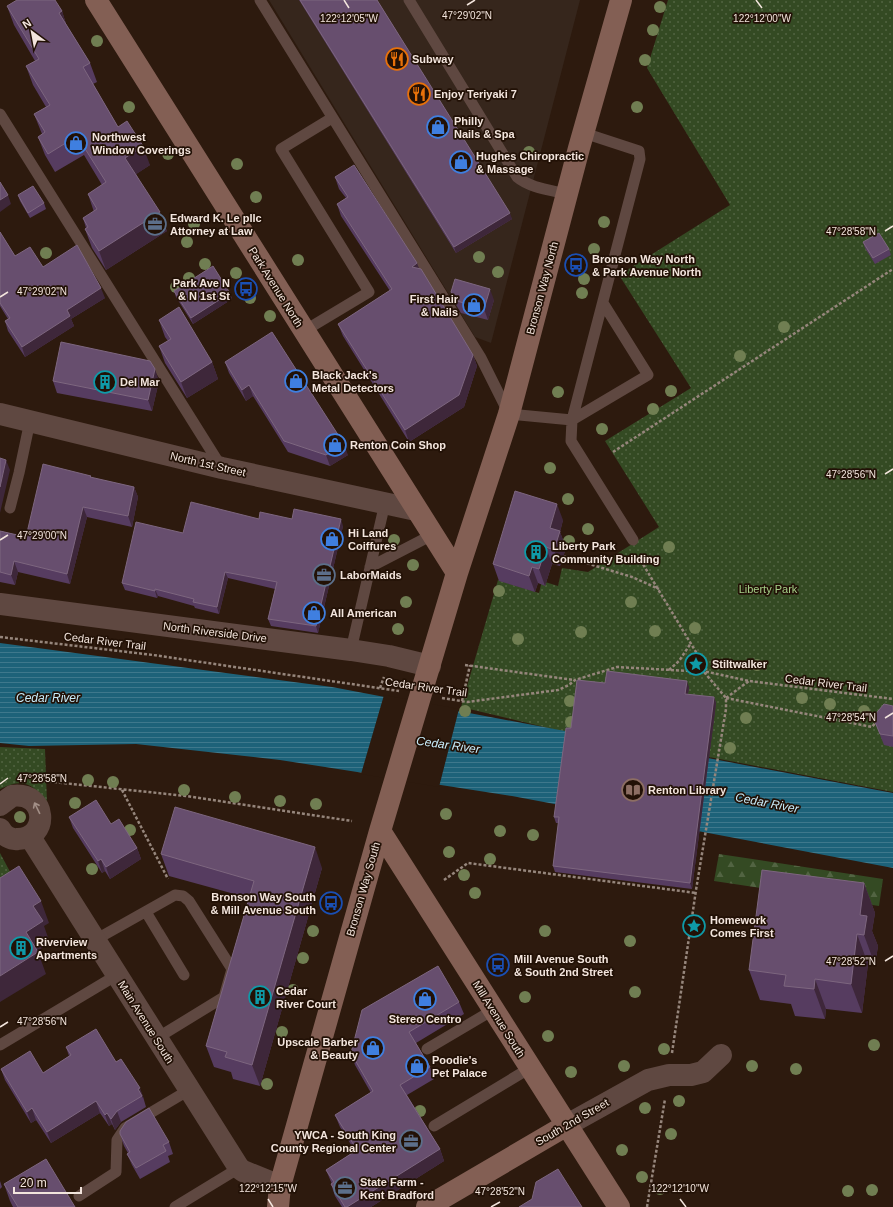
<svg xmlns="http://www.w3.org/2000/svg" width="893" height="1207" font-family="Arial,sans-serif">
  <defs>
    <pattern id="forest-firs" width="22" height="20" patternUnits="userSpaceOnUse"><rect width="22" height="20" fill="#344a23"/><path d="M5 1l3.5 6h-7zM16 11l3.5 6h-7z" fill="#526442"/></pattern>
    <pattern id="park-dots" width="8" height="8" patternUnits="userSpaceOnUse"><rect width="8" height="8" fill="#344a23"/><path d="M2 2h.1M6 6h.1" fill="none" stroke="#526442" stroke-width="1.8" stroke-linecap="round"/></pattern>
    <pattern id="water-rules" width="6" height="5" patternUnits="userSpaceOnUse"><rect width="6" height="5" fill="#1d6279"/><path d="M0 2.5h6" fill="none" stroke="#3e788c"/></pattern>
  </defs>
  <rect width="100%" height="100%" fill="#2d1a0e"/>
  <!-- commercial -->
  <path fill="#36261c" d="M 269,0 L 580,0 L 491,343 L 475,337 Z"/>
  <!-- forest -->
  <path fill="url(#forest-firs)" d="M 719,854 L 883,879 L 879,906 L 714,881 Z"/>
  <!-- park -->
  <path fill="url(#park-dots)" d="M 668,0 L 893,0 L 893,792 L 709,757 L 716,703 L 687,699 L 689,687 L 607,689 L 573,734 L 461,707 L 498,580 L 539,593 L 542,581 L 558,586 L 562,568 L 588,572 L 659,527 L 605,441 L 691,388 L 619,275 L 730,205 L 647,68 Z
    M 0,747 L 45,749 L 47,802 C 32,783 23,778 0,789 Z
    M 0,853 L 15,881 L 0,890 Z"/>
  <!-- water -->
  <path fill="url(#water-rules)" d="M 0,643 L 332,687 L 893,793 L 893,868 L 512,796 L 280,760 L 136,744 L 29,746 L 0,743 Z"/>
  <!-- pier -->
  <path fill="#2d1a0e" d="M 384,695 L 459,709 L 439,787 L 361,774 Z"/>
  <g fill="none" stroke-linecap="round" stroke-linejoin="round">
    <!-- path -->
    <path stroke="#96867c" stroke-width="2.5" stroke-dasharray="3 2" stroke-linecap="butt" d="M 613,452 L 893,269
      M 563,556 L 632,577 L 659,589
      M 638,556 L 708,672
      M 0,637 L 153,655 L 399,691
      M 465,665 L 574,680
      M 669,670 L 679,661 L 691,643
      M 380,688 L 384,677
      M 442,698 L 467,702 L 558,690 L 569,685 L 575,680 L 617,667 L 708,672 L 749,681 L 893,699
      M 726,698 L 872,727 L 876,722
      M 726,698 L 749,681
      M 462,701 L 470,665
      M 44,781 L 186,796 L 352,821
      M 122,790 L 168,879
      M 444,880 L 468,863 L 696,893
      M 672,1053 L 696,890 L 726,709 L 726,698 L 704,672
      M 647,1207 L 665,1099"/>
    <!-- lane -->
    <path stroke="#5f4841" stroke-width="11" d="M 260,0 L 481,358 L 509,414 L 572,420 L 571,441 L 633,540
      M 409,0 L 517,177 C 530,188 551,190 567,194
      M 0,114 L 222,468
      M 584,133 L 639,151 L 640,159 L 572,420 L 648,375 L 603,303
      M 304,331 L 369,292 L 281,149 L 332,118
      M 10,508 L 19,473 L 30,421
      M 370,567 L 432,535
      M 351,650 L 385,503
      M 146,912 L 184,975
      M 95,940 L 175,895 L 183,896 L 189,901 L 232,969 L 224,997 L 157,1038
      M 0,1045 L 117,975
      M 427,1049 L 493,1010
      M 434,1126 L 530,1068
      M 79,1196 L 116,1172 L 117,1140 L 125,1128 L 189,1090
      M 175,1207 L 239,1168"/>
    <!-- street -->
    <path stroke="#5f4841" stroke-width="22" d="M 0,414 L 222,468 L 416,510
      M 0,604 L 351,650 L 389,656 L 430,666
      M 0,805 L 12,796 C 47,791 50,838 18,839 C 11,840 4,836 0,829
      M 30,837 L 239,1168 L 243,1171 L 280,1186
      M 567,1125 L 648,1080 L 669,1075 L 691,1075 L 703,1072 L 721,1055"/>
    <!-- secondary -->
    <path stroke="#835f54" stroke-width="22" d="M 96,0 L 457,573
      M 380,831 L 619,1207
      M 278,1207 L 280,1186 L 380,831 L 457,573 L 509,414 L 579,148 L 621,0
      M 427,1207 L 567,1125"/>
  </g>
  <!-- trees -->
  <g fill="#707e52">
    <circle cx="660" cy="7" r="6"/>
    <circle cx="653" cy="30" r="6"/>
    <circle cx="97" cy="41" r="6"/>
    <circle cx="645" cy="60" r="6"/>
    <circle cx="129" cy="107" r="6"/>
    <circle cx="637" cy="107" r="6"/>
    <circle cx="529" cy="152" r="6"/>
    <circle cx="168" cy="154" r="6"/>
    <circle cx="237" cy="164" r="6"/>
    <circle cx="256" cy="197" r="6"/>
    <circle cx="604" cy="222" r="6"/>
    <circle cx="194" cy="224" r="6"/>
    <circle cx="187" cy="242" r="6"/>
    <circle cx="594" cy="249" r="6"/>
    <circle cx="46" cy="253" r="6"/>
    <circle cx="479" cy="257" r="6"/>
    <circle cx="298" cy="260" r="6"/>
    <circle cx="205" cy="264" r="6"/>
    <circle cx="498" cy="272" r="6"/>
    <circle cx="236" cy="273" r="6"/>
    <circle cx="189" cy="278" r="6"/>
    <circle cx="584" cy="279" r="6"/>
    <circle cx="176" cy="287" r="6"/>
    <circle cx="582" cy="293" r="6"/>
    <circle cx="250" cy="298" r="6"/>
    <circle cx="270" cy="316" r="6"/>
    <circle cx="784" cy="327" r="6"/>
    <circle cx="740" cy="356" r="6"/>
    <circle cx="671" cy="391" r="6"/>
    <circle cx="558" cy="392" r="6"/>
    <circle cx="653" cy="409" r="6"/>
    <circle cx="602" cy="429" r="6"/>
    <circle cx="550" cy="468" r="6"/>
    <circle cx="568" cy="499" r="6"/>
    <circle cx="588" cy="529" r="6"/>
    <circle cx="394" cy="540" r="6"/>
    <circle cx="569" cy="541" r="6"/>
    <circle cx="669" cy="547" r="6"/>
    <circle cx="413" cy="565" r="6"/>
    <circle cx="499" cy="591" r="6"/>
    <circle cx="406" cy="602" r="6"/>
    <circle cx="631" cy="602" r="6"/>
    <circle cx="695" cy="628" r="6"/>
    <circle cx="398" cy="629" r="6"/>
    <circle cx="655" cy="631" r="6"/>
    <circle cx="581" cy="632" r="6"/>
    <circle cx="518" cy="639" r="6"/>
    <circle cx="757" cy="665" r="6"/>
    <circle cx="802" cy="698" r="6"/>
    <circle cx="570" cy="701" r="6"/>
    <circle cx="830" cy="704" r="6"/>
    <circle cx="465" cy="711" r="6"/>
    <circle cx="864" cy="711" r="6"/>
    <circle cx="746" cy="718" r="6"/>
    <circle cx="571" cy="722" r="6"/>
    <circle cx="730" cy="748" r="6"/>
    <circle cx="88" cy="780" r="6"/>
    <circle cx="113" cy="782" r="6"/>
    <circle cx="184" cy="790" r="6"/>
    <circle cx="235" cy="797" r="6"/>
    <circle cx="280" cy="801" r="6"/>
    <circle cx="75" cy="803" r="6"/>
    <circle cx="316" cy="804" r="6"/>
    <circle cx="446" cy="814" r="6"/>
    <circle cx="20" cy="817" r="6"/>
    <circle cx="130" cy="830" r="6"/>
    <circle cx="500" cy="831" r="6"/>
    <circle cx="533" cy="835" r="6"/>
    <circle cx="449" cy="852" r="6"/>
    <circle cx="490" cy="859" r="6"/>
    <circle cx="92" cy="869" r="6"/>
    <circle cx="464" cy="875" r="6"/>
    <circle cx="475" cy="893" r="6"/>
    <circle cx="313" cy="931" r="6"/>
    <circle cx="545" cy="931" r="6"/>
    <circle cx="630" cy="941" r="6"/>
    <circle cx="303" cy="958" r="6"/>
    <circle cx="293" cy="990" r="6"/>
    <circle cx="635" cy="992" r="6"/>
    <circle cx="525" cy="997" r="6"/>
    <circle cx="282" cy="1032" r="6"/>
    <circle cx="548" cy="1036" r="6"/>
    <circle cx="874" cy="1045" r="6"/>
    <circle cx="664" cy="1049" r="6"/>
    <circle cx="624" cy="1066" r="6"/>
    <circle cx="752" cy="1066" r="6"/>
    <circle cx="796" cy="1069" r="6"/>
    <circle cx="571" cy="1072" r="6"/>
    <circle cx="267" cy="1084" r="6"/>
    <circle cx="679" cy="1101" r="6"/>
    <circle cx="645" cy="1108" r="6"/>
    <circle cx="420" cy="1111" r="6"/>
    <circle cx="671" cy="1134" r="6"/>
    <circle cx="622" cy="1150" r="6"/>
    <circle cx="642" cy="1177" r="6"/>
    <circle cx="660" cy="1189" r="6"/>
    <circle cx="872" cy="1190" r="6"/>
    <circle cx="848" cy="1191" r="6"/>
  </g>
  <!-- wall -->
  <path fill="#563c60" d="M 299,0 L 377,0 L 512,219 L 456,253 Z
    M 7,6 L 62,11 L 66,24 L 90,63 L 97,82 L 93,84 L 118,127 L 150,165 L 136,174 L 167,231 L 106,270 L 92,248 L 85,229 L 86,228 L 83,218 L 94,212 L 88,194 L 102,185 L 84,155 L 55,172 L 45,155 L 38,137 L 42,134 L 34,114 L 46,107 L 33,85 L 26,66 L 35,61 L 14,25 Z
    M 335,177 L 417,263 L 419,269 L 473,355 L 477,366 L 464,407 L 409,442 L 343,336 L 338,324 L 390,291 L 341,216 L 337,204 L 346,198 L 339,189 Z
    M 18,195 L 44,203 L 46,209 L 30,218 L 20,201 Z
    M 0,232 L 15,256 L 43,267 L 105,298 L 71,319 L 74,326 L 25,357 L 8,331 L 5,321 L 8,319 L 0,306 Z
    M 863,242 L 889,249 L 891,255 L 875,264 L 865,248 Z
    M 174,291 L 230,293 L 232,299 L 193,324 L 176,297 Z
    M 451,292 L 494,300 L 488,320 L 461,313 L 455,303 Z
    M 159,320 L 212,362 L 218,379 L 187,398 L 165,363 L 159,346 L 168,341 L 165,337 Z
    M 225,362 L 348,455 L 330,466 L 288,452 L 253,396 L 246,401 L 229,373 Z
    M 53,381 L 159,381 L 152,411 L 57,393 Z
    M 91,476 L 91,478 L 134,487 L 138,497 L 132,527 L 87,517 L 70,584 L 18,572 L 15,585 L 0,582 L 0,531 L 26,537 Z
    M 259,519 L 292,519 L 343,526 L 318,633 L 271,626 L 268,619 L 275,589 L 228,578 L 219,614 L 195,608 L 194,606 L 158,596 L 157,598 L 125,590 L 122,583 L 183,533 Z
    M 563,520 L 560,532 L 566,548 L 560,566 L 552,564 L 545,586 L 538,583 L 535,592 L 499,581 L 493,564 Z
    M 605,683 L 689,687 L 688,694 L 714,697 L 716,703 L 692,889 L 555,872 L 553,866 L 559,823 L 556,823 L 554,817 L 571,728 Z
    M 893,706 L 893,747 L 884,745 L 873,717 Z
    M 69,817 L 111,824 L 137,848 L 141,859 L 110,879 L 105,871 L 102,873 L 73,828 Z
    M 161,854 L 322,868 L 260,1086 L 233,1079 L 231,1072 L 214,1067 L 206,1046 L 249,898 L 169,876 Z
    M 864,883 L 875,913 L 872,931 L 878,946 L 875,965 L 868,964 L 862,1013 L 826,1009 L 825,1019 L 795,1016 L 791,1004 L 760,1000 L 749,970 Z
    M 459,1002 L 464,1014 L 416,1043 L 430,1067 L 434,1079 L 407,1095 L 440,1149 L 444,1161 L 371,1207 L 342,1207 L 335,1196 L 331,1184 L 332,1184 L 326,1170 L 355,1151 L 340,1127 L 335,1115 L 371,1093 L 355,1065 L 351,1053 Z
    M 66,1047 L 116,1062 L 121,1059 L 144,1099 L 144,1100 L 146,1107 L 121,1122 L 115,1130 L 112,1124 L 109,1126 L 100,1113 L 51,1143 L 36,1120 L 31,1123 L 5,1080 L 1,1069 L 43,1073 L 69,1056 Z
    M 120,1134 L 169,1142 L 173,1154 L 168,1156 L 170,1162 L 140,1179 L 132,1165 L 127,1154 L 128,1153 L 124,1146 Z
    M 0,1181 L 2,1187 L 0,1189 Z
    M 4,1184 L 75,1207 L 13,1207 L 10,1201 Z"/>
  <!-- shaded-wall -->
  <path fill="#3e273a" d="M 62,11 L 68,30 L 59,13 Z
    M 143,146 L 150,165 L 132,177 L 125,158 Z
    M 8,195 L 11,204 L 0,212 L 0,200 Z
    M 160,212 L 167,231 L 106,270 L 99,251 Z
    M 510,213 L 512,219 L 456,253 L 454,247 Z
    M 417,263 L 421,275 L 412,267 Z
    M 101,288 L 105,298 L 71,319 L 74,326 L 25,357 L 22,347 L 67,310 Z
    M 490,289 L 494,300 L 488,320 L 484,309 Z
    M 230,293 L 232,299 L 193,324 L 191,318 Z
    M 473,355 L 477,366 L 464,407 L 409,442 L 405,430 Z
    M 212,362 L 218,379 L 187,398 L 181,382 Z
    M 155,369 L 159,381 L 152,411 L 148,400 Z
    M 249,385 L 253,396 L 246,401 L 242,390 Z
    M 344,444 L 348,455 L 330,466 L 326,455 Z
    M 6,460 L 10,470 L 0,513 L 0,487 Z
    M 134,487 L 138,497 L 132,527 L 128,516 Z
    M 557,504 L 563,520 L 560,532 L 566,548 L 560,566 L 554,550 L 550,528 Z
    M 83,507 L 87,517 L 70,584 L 67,574 Z
    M 341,519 L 343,526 L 318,633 L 316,626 Z
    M 546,547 L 552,564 L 545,586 L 539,569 Z
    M 14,561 L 18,572 L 15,585 L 11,575 Z
    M 532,567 L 538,583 L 535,592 L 529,576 Z
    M 225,572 L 228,578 L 219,614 L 217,607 Z
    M 155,589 L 158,596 L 157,598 L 155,591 Z
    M 687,681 L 689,687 L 687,699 L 685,694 Z
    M 714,697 L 716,703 L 692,889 L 690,883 Z
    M 315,847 L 322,868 L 260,1086 L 252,1065 Z
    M 137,848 L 141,859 L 110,879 L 106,867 Z
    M 101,859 L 105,871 L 102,873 L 98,861 Z
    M 864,883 L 875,913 L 872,931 L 878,946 L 875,965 L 864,935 L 860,915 Z
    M 41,901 L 49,923 L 44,926 L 50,943 L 34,953 L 26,932 L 33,906 Z
    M 857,934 L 868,964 L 862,1013 L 851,984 Z
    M 38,952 L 46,974 L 0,1002 L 0,976 Z
    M 815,979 L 826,1009 L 825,1019 L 814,989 Z
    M 140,1088 L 144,1099 L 144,1100 L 138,1089 Z
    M 96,1101 L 100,1113 L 51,1143 L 47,1132 Z
    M 32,1108 L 36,1120 L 31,1123 L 27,1112 Z
    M 117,1111 L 121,1122 L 115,1130 L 111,1119 Z
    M 107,1113 L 112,1124 L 109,1126 L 105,1115 Z
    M 440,1149 L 444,1161 L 371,1207 L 347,1207 Z"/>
  <!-- building -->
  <path fill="#674e6e" stroke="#7d667f" d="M 17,0 L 55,0 L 62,11 L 59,13 L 90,63 L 83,67 L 118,127 L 127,121 L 143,146 L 125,158 L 160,212 L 99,251 L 85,229 L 88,227 L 83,218 L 97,209 L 88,194 L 106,182 L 77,136 L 48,154 L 38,137 L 45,132 L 34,114 L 50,105 L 26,66 L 39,59 L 7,6 Z
    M 300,0 L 377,0 L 510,213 L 454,247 Z
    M 354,165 L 417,263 L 412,267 L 421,269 L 473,355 L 459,395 L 405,430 L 338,324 L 392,289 L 337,204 L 348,197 L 335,177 Z
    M 0,182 L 8,195 L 0,200 Z
    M 33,186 L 44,203 L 28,213 L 18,195 Z
    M 0,232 L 15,256 L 30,247 L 43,267 L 77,245 L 101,288 L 67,310 L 70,316 L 22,347 L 5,321 L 10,318 L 0,303 Z
    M 879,233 L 889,249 L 873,258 L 863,242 Z
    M 213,266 L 230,293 L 191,318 L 174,291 Z
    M 455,279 L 490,289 L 484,309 L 457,301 L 451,292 Z
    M 179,307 L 212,362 L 181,382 L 159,346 L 171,339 L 159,320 Z
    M 272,332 L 344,444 L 326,455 L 284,441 L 249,385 L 242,390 L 225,362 Z
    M 61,342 L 150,361 L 155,369 L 148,400 L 53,381 Z
    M 0,458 L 6,460 L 0,487 Z
    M 43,464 L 91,476 L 90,477 L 134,487 L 128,516 L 83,507 L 67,574 L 14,561 L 11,575 L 0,572 L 0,531 L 26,537 Z
    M 515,491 L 557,504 L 550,528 L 560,531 L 554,550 L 546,547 L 539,569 L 532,567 L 529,576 L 493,564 Z
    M 191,502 L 259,519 L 260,512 L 292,519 L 294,509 L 341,519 L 316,626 L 268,619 L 277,582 L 225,572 L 217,607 L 193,602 L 194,599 L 155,589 L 155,591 L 122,583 L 136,522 L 183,533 Z
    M 607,671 L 687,681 L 685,694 L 714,697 L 690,883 L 553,866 L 559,817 L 554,817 L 566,728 L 571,728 L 577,680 L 605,683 Z
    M 884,704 L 893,706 L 893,736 L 880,734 L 873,717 Z
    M 96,800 L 111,824 L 119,819 L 137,848 L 106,867 L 101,859 L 98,861 L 69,817 Z
    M 175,807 L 315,847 L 252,1065 L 225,1057 L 227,1052 L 206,1046 L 254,881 L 161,854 Z
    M 19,866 L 41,901 L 33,906 L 43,921 L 26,932 L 38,952 L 0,976 L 0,878 Z
    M 762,870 L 864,883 L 860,915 L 867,916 L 864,935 L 857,934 L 851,984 L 815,979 L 814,989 L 784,986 L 786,975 L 749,970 Z
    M 438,966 L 459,1002 L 409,1032 L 430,1067 L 400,1085 L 440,1149 L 347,1207 L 345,1207 L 331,1184 L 334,1182 L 326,1170 L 357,1150 L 335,1115 L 373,1091 L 351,1053 L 362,1010 Z
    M 96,1029 L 116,1062 L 121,1059 L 140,1088 L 138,1089 L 142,1096 L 117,1111 L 111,1119 L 107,1113 L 105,1115 L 96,1101 L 47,1132 L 32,1108 L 27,1112 L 1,1069 L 30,1051 L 43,1073 L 71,1055 L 66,1047 Z
    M 149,1108 L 169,1142 L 163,1145 L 166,1151 L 136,1168 L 127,1154 L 130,1152 L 120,1134 L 120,1131 L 126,1122 Z
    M 46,1159 L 75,1207 L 18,1207 L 4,1184 Z
    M 558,1169 L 582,1207 L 519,1207 L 532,1199 L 536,1182 Z"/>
  <!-- one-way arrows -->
  <defs><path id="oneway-shaft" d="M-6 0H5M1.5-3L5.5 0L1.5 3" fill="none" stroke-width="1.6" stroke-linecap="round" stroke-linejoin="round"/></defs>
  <use stroke="#a28f87" href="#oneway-shaft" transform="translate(37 808) rotate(-116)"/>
  <!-- ticks -->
  <path fill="none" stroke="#f3e5dd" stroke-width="1.5" d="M 344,0 L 349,8M 756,0 L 762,8M 467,5 L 475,0M 885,231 L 893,226M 0,297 L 8,292M 885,474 L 893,469M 0,540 L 8,535M 885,718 L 893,713M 0,784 L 8,778M 885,961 L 893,956M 0,1027 L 8,1022M 268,1199 L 273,1207M 680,1199 L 686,1207M 491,1207 L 500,1202"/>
  <!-- icons -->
  <defs>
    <g id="restaurant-ring" transform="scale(1.15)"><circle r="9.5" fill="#221106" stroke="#e8710a" stroke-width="1.5"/><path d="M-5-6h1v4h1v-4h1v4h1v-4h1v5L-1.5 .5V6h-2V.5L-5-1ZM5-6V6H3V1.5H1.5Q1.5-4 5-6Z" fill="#e8710a"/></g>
    <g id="shop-ring" transform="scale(1.15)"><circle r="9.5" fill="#221106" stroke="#3f7fe0" stroke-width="1.5"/><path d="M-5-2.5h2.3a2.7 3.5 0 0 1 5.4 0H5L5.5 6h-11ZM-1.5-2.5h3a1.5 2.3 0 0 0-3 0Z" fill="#3f7fe0"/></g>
    <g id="office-ring" transform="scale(1.15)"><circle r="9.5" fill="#221106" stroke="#5c6f8a" stroke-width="1.5"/><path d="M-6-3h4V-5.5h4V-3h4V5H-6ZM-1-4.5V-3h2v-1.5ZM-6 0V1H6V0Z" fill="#5c6f8a"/></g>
    <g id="bus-ring" transform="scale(1.15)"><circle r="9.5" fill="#221106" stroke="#1a4fb4" stroke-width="1.5"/><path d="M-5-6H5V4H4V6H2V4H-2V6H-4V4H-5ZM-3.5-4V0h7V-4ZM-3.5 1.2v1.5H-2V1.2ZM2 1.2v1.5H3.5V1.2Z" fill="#1a4fb4"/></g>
    <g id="building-ring" transform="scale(1.15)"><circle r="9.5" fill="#221106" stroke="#0f9aa8" stroke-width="1.5"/><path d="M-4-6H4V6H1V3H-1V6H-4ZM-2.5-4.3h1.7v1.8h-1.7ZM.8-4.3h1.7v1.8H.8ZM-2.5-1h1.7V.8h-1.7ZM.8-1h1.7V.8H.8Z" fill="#0f9aa8"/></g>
    <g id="sight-ring" transform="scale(1.15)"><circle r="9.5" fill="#221106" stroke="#0f9aa8" stroke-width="1.5"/><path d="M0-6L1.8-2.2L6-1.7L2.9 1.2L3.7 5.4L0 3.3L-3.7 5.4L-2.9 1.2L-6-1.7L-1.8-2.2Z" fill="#0f9aa8"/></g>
    <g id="library-ring" transform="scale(1.15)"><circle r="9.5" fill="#221106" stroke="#8d6e63" stroke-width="1.5"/><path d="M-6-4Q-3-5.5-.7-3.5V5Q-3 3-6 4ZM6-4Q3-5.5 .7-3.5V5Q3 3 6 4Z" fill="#8d6e63"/></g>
  </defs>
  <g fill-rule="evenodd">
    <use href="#restaurant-ring" x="397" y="59"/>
    <use href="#restaurant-ring" x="419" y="94"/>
    <use href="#shop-ring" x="438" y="127"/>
    <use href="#shop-ring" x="76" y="143"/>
    <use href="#shop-ring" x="461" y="162"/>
    <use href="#office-ring" x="155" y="224"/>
    <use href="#bus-ring" x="576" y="265"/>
    <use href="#bus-ring" x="246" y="289"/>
    <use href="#shop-ring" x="474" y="305"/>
    <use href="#shop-ring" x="296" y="381"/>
    <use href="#building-ring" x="105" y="382"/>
    <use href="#shop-ring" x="335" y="445"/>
    <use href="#shop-ring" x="332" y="539"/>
    <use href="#building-ring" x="536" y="552"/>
    <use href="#office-ring" x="324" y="575"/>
    <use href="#shop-ring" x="314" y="613"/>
    <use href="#sight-ring" x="696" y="664"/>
    <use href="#library-ring" x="633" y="790"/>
    <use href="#bus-ring" x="331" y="903"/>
    <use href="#sight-ring" x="694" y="926"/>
    <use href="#building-ring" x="21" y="948"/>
    <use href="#bus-ring" x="498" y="965"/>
    <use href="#building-ring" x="260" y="997"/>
    <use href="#shop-ring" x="425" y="999"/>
    <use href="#shop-ring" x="373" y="1048"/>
    <use href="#shop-ring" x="417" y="1066"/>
    <use href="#office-ring" x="411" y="1141"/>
    <use href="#office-ring" x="345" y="1188"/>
  </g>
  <g text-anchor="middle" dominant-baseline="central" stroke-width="3.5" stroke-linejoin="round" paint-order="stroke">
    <!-- poi labels -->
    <g font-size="11" font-weight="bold" fill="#f3e5dd" stroke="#221106" text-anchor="start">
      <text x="412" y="59">Subway</text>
      <text x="434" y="94">Enjoy Teriyaki 7</text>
      <text x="454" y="121">Philly<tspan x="454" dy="13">Nails &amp; Spa</tspan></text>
      <text x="92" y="137">Northwest<tspan x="92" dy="13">Window Coverings</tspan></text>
      <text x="476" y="156">Hughes Chiropractic<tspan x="476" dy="13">&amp; Massage</tspan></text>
      <text x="170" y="218">Edward K. Le pllc<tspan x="170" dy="13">Attorney at Law</tspan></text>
      <text x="592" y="259">Bronson Way North<tspan x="592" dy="13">&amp; Park Avenue North</tspan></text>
      <text x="230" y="283" text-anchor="end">Park Ave N<tspan x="230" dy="13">&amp; N 1st St</tspan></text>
      <text x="458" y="299" text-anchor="end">First Hair<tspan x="458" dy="13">&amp; Nails</tspan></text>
      <text x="312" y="375">Black Jack's<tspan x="312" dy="13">Metal Detectors</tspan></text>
      <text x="120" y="382">Del Mar</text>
      <text x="350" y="445">Renton Coin Shop</text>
      <text x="348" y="533">Hi Land<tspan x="348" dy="13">Coiffures</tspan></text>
      <text x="552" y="546">Liberty Park<tspan x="552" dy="13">Community Building</tspan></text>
      <text x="340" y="575">LaborMaids</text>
      <text x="330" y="613">All American</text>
      <text x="712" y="664">Stiltwalker</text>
      <text x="648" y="790">Renton Library</text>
      <text x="316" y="897" text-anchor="end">Bronson Way South<tspan x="316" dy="13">&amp; Mill Avenue South</tspan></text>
      <text x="710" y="920">Homework<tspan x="710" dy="13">Comes First</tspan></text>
      <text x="36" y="942">Riverview<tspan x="36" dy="13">Apartments</tspan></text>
      <text x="514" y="959">Mill Avenue South<tspan x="514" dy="13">&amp; South 2nd Street</tspan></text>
      <text x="276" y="991">Cedar<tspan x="276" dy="13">River Court</tspan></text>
      <text x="425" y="1019" text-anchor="middle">Stereo Centro</text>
      <text x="358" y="1042" text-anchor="end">Upscale Barber<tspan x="358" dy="13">&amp; Beauty</tspan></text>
      <text x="432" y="1060">Poodie's<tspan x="432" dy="13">Pet Palace</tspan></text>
      <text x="396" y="1135" text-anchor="end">YWCA - South King<tspan x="396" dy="13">County Regional Center</tspan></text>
      <text x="360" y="1182">State Farm -<tspan x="360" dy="13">Kent Bradford</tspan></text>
    </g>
    <!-- street labels -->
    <g font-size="11" fill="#f3e5dd" stroke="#221106">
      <text transform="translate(276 287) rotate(58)">Park Avenue North</text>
      <text transform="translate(542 288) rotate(-75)">Bronson Way North</text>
      <text transform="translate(208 464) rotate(13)">North 1st Street</text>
      <text transform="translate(215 632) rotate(7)">North Riverside Drive</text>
      <text transform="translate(105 641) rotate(7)">Cedar River Trail</text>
      <text transform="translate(826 683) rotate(7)">Cedar River Trail</text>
      <text transform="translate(426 687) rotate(8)">Cedar River Trail</text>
      <text transform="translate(363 889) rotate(-74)">Bronson Way South</text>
      <text transform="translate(499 1019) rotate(58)">Mill Avenue South</text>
      <text transform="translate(146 1022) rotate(58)">Main Avenue South</text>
      <text transform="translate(572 1122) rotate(-30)">South 2nd Street</text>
    </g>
    <!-- park labels -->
    <g font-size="11" fill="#a6d089" stroke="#221106">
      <text x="768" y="589">Liberty Park</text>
    </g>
    <!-- water labels -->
    <g font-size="12" font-style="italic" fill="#c7ebf9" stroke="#221106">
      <text x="48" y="698">Cedar River</text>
      <text transform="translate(448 745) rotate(8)">Cedar River</text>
      <text transform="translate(767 803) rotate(11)">Cedar River</text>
    </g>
  </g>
  <g font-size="10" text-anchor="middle" fill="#f3e5dd" stroke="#221106" stroke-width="3.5" stroke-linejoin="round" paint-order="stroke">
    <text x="467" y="19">47°29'02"N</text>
    <text x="349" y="22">122°12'05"W</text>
    <text x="762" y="22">122°12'00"W</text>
    <text x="851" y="235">47°28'58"N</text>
    <text x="42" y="295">47°29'02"N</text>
    <text x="851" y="478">47°28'56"N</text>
    <text x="42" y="539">47°29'00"N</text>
    <text x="851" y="721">47°28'54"N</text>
    <text x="42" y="782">47°28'58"N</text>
    <text x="851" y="965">47°28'52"N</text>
    <text x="42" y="1025">47°28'56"N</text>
    <text x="268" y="1192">122°12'15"W</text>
    <text x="680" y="1192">122°12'10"W</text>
    <text x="500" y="1195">47°28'52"N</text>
  </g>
  <!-- north arrow -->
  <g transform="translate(32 32) rotate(328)" stroke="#221106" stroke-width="3" paint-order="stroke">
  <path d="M0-3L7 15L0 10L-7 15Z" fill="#f3e5dd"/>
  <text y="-6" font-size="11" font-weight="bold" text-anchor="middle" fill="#f3e5dd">N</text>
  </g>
  <!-- scale -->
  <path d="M14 1187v6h67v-6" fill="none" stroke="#f3e5dd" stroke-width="2"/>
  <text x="20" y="1187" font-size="12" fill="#f3e5dd" stroke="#221106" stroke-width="3" paint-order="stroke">20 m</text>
</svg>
